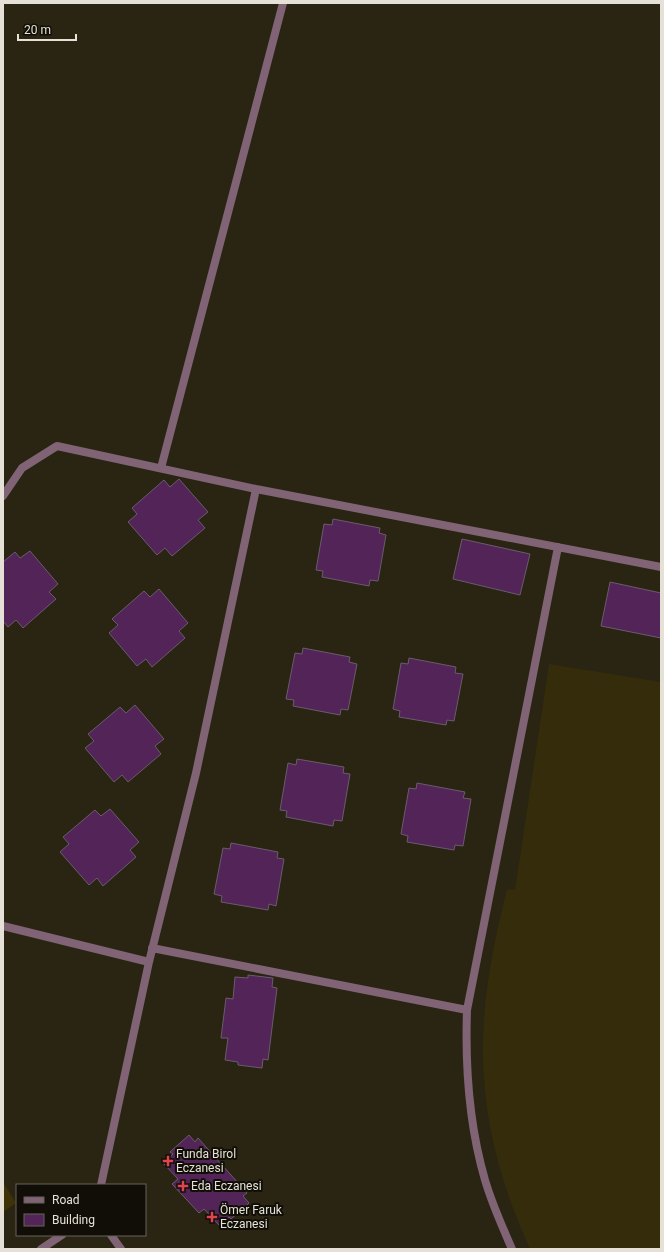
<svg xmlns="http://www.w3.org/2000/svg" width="664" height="1252" font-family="Roboto,sans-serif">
  <rect width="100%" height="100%" fill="#2a2413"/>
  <!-- green -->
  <path fill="#3e3207" d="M 3,1182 L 16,1203 L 3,1212 Z"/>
  <!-- sand -->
  <path fill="#342c0b" d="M 549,664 L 661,682 L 661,1249 L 530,1249 C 501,1186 482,1117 483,1047 C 483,994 494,941 507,889 L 515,890 Z"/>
  <!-- building -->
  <path fill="#522458" stroke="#6a5c6c" d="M 179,479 L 208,512 L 198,520 L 205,528 L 172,556 L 165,548 L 157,555 L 128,522 L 137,514 L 132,508 L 164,480 L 170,487 Z
    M 333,519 L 380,528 L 379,533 L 386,535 L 378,581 L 370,580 L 369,586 L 322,577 L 323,571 L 316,570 L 324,524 L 332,525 Z
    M 462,539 L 530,554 L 520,595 L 453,579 Z
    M 30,551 L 58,584 L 49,592 L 56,599 L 23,628 L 16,620 L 8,627 L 3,621 L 3,562 L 15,552 L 20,558 Z
    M 610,582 L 661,593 L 661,638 L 601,626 Z
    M 159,589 L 188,623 L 179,631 L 185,638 L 152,667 L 146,659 L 137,666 L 109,633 L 118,625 L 112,619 L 144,591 L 150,597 Z
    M 303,648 L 350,657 L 349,662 L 357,664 L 348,710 L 341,709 L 340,715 L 293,706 L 294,700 L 286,699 L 295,653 L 302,654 Z
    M 409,658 L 456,667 L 455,673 L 463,674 L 454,721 L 447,720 L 446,725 L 399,717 L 400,711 L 393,709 L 401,663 L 408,664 Z
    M 135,705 L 164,739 L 155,746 L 161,754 L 128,782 L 122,775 L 114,782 L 85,748 L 94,741 L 88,734 L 120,707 L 126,713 Z
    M 297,759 L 344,767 L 343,773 L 350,774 L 342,821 L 334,820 L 333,826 L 286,817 L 287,811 L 280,810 L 288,763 L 296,765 Z
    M 417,783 L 465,792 L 463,798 L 471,799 L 463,846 L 455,845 L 454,850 L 407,842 L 408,836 L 401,834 L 409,788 L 416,789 Z
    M 110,809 L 139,842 L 130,850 L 136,857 L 103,886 L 97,878 L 89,885 L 60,852 L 69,844 L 63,837 L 95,810 L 101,816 Z
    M 231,843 L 278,852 L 277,858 L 284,859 L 276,906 L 269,904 L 268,910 L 221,902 L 222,896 L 214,894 L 223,848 L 230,849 Z
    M 248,975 L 273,978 L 272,987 L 277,988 L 268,1060 L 263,1059 L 262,1068 L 238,1065 L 238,1062 L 225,1060 L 228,1038 L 221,1038 L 226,998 L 233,999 L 235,977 L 248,978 Z
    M 189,1135 L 195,1142 L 198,1138 L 247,1193 L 243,1196 L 249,1203 L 231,1219 L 229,1217 L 219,1225 L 204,1209 L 199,1213 L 172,1184 L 178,1179 L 163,1163 L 173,1154 L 170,1152 Z"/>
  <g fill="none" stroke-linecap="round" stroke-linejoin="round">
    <!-- street -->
    <path stroke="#806374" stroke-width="8" d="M 161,468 L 283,3
      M 3,496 L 22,468 L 57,446 L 256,489 L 661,567
      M 3,926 L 149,962
      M 152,948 L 467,1010
      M 101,1185 L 149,962 L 196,773 L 256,489
      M 111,1235 L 121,1249
      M 41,1249 L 62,1235
      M 512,1249 C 502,1226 492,1204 485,1180 C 469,1125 465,1068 467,1010 L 558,547"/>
  </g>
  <!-- markers -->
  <g fill="#e0444e" stroke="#100e07" stroke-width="1.5">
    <path d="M166 1155h4v4h4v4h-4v4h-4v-4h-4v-4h4z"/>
    <path d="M181 1180h4v4h4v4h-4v4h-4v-4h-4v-4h4z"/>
    <path d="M210 1211h4v4h4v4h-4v4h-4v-4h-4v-4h4z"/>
  </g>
  <g text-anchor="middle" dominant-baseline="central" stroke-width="4" stroke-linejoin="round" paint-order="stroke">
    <!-- poi labels -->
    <g font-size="12" fill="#e5e1d6" stroke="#100e07" text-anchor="start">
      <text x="176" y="1154">Funda Birol<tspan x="176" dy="14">Eczanesi</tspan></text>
      <text x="191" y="1186">Eda Eczanesi</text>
      <text x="220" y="1210">Ömer Faruk<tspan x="220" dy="14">Eczanesi</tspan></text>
    </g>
  </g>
  <!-- border -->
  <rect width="664" height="1252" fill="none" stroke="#e5e1d6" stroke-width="8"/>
  <!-- legend -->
  <rect x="16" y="1184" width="130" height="52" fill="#100e07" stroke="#65625a"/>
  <rect x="24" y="1197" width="20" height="6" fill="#806374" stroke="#65625a"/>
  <text x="52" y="1204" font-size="12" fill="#e5e1d6">Road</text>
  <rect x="24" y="1214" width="20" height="12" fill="#522458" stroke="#65625a"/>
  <text x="52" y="1224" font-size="12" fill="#e5e1d6">Building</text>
  <!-- scale -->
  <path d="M18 34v6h58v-6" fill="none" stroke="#e5e1d6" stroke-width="2"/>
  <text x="24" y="34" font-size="12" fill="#e5e1d6" stroke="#100e07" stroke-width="3" paint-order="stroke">20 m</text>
</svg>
